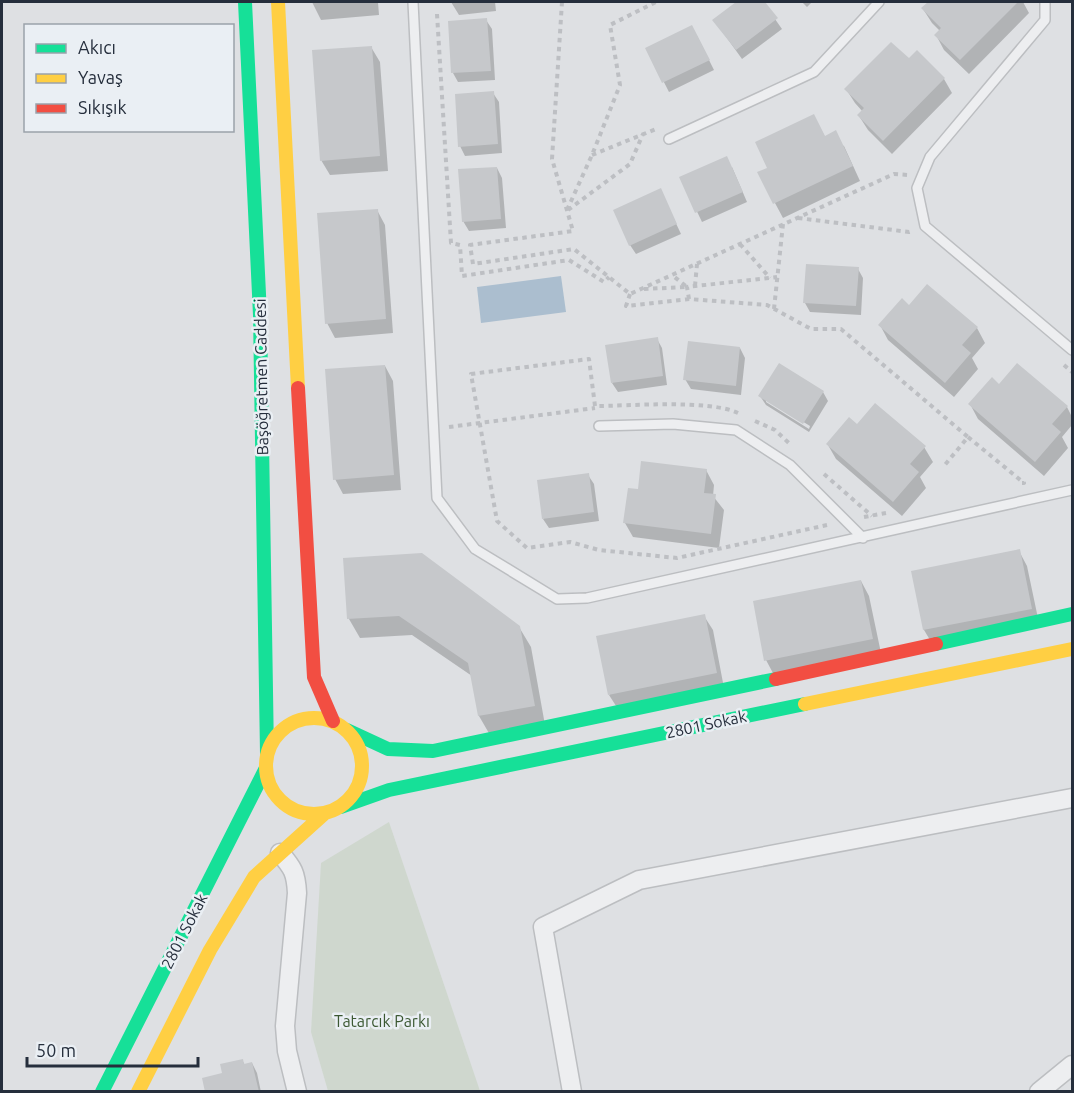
<svg xmlns="http://www.w3.org/2000/svg" width="1074" height="1093" font-family="Ubuntu,sans-serif">
<style>
.green{fill:#cfd7ce}
.water{fill:#abbecf}
.shadow{fill:#0003;fill-rule:evenodd}
.building{fill:#c6c8cb}
.lines{fill:none;stroke-linecap:round;stroke-linejoin:round}
.lane-casing{stroke:#bcbec1;stroke-width:12}
.street-casing{stroke:#bcbec1;stroke-width:21}
.path{stroke:#bdbfc3;stroke-width:4;stroke-dasharray:4.5 4.5;stroke-linecap:butt}
.lane{stroke:#edeef0;stroke-width:9}
.street{stroke:#edeef0;stroke-width:18}
.fast{stroke:#16e098;stroke-width:14}
.slow{stroke:#ffcf43;stroke-width:14}
.jam{stroke:#f24e42;stroke-width:14}
.labels{text-anchor:middle;stroke-width:5;stroke-linejoin:round;paint-order:stroke}
.street-label{font-size:16px;fill:#252e3c;stroke:#eaeff4}
.park-label{font-size:16px;fill:#3b5832;stroke:#eaeff4}
</style>
<rect width="100%" height="100%" fill="#dee0e3"/>
<path class="green" d="M 389,822 L 480,1091 L 328,1091 L 311,1032 L 321,863 Z"/>
<path class="water" d="M 561,276 L 566,312 L 481,323 L 477,287 Z"/>
<path class="shadow" d="M 312,2 L 378,2 L 379,15 L 321,20 Z
M 451,2 L 495,2 L 496,11 L 459,15 Z
M 738,2 L 763,2 L 782,29 L 742,59 L 714,20 Z
M 802,2 L 812,2 L 807,7 Z
M 930,2 L 1023,2 L 1029,13 L 969,74 L 944,50 L 936,35 L 940,31 L 932,23 L 923,9 Z
M 486,20 L 492,29 L 495,80 L 458,82 L 453,73 Z
M 697,36 L 714,70 L 669,92 L 647,49 Z
M 371,47 L 380,62 L 388,171 L 330,175 L 321,160 Z
M 909,61 L 944,79 L 952,93 L 892,154 L 868,130 L 859,116 L 863,112 L 855,103 L 846,89 Z
M 493,93 L 499,102 L 502,153 L 465,156 L 460,146 Z
M 814,116 L 825,137 L 844,146 L 860,181 L 783,218 L 759,173 L 769,168 Z
M 732,167 L 747,202 L 702,222 L 681,178 Z
M 497,168 L 502,178 L 506,228 L 469,231 L 463,221 Z
M 665,200 L 681,234 L 636,254 L 630,245 Z
M 377,210 L 385,225 L 393,333 L 335,338 L 327,323 Z
M 858,269 L 863,278 L 861,315 L 810,312 L 805,303 Z
M 909,307 L 977,328 L 985,343 L 972,358 L 978,369 L 954,397 L 888,340 L 880,325 Z
M 657,339 L 662,348 L 667,385 L 618,392 L 612,383 Z
M 740,348 L 745,358 L 741,395 L 691,389 L 685,379 Z
M 385,366 L 393,381 L 401,490 L 343,494 L 335,479 Z
M 999,386 L 1067,407 L 1072,417 L 1072,425 L 1062,437 L 1068,448 L 1044,476 L 978,419 L 970,404 Z
M 823,392 L 828,401 L 809,432 L 766,405 L 760,396 ZM 766,399 L 810,426 L 809,429 L 766,402 Z
M 857,426 L 924,447 L 933,462 L 920,477 L 926,488 L 902,516 L 836,459 L 828,445 Z
M 706,470 L 714,485 L 713,496 L 724,510 L 719,548 L 633,537 L 625,523 L 639,490 Z
M 588,475 L 594,484 L 599,521 L 549,528 L 543,519 Z
M 1019,551 L 1027,566 L 1039,623 L 933,645 L 924,630 L 912,572 Z
M 345,559 L 519,627 L 531,647 L 545,725 L 490,735 L 479,716 L 472,676 L 412,635 L 360,638 L 349,619 Z
M 861,581 L 869,596 L 881,653 L 774,675 L 766,660 Z
M 704,616 L 713,630 L 724,688 L 618,709 L 609,695 Z
M 242,1060 L 245,1065 L 252,1063 L 257,1073 L 261,1092 L 207,1092 L 224,1074 Z"/>
<path class="building" d="M 736,2 L 765,2 L 778,18 L 736,50 L 712,20 Z
M 928,2 L 1018,2 L 960,60 L 934,35 L 941,28 L 921,8 Z
M 487,18 L 491,71 L 451,73 L 448,21 Z
M 692,25 L 710,60 L 662,83 L 645,48 Z
M 891,42 L 909,58 L 917,50 L 945,78 L 883,141 L 857,115 L 864,108 L 844,89 Z
M 372,46 L 380,156 L 320,161 L 312,50 Z
M 494,91 L 498,144 L 458,147 L 455,94 Z
M 814,114 L 825,136 L 836,130 L 853,166 L 773,204 L 757,172 L 767,168 L 755,142 Z
M 727,156 L 743,192 L 695,213 L 679,177 Z
M 497,167 L 501,219 L 462,222 L 458,169 Z
M 661,188 L 677,224 L 629,246 L 613,210 Z
M 378,209 L 386,319 L 325,324 L 317,213 Z
M 806,264 L 859,267 L 856,306 L 803,303 Z
M 927,284 L 978,327 L 962,345 L 971,353 L 945,383 L 878,325 L 902,298 L 909,305 Z
M 658,337 L 663,376 L 611,383 L 605,345 Z
M 688,341 L 740,347 L 736,386 L 683,380 Z
M 779,363 L 824,391 L 803,424 L 758,396 Z
M 1017,363 L 1068,406 L 1052,424 L 1061,432 L 1035,462 L 968,404 L 992,377 L 999,384 Z
M 385,365 L 394,475 L 333,480 L 325,369 Z
M 875,403 L 926,446 L 910,464 L 919,472 L 893,502 L 826,444 L 849,417 L 857,424 Z
M 641,461 L 707,469 L 704,493 L 716,494 L 711,534 L 623,523 L 628,488 L 638,489 Z
M 589,473 L 594,512 L 542,519 L 537,480 Z
M 1020,549 L 1032,609 L 923,630 L 911,571 Z
M 422,553 L 520,626 L 535,706 L 478,716 L 468,663 L 399,616 L 347,619 L 343,558 Z
M 861,580 L 873,639 L 764,661 L 753,601 Z
M 705,614 L 717,673 L 608,695 L 596,636 Z
M 243,1059 L 244,1064 L 252,1062 L 259,1092 L 205,1092 L 202,1078 L 222,1073 L 220,1064 Z"/>
<g class="lines">
<g class="lane-casing">
<path id="lane" d="M 413,2 L 437,498 L 475,549 L 557,599 L 587,598 L 1072,490
M 1045,2 L 1045,20 L 930,157 L 917,188 L 925,226 L 1072,350
M 669,139 L 814,72 L 879,2
M 599,426 L 673,424 L 736,430 L 790,465 L 863,538"/>
</g>
<g class="street-casing">
<path id="street" d="M 280,853 C 293,868 296,873 297,893 L 285,1026 L 287,1051 L 297,1092
M 572,1092 L 543,927 L 639,880 L 1072,798
M 1039,1092 L 1072,1065"/>
</g>
<path class="path" d="M 562,2 L 552,159 L 573,231 L 470,245 L 473,264 L 574,249 L 630,294 L 894,174 L 908,175
M 437,14 L 451,243 L 460,245 L 462,276 L 569,260 L 604,282 L 609,277
M 592,155 L 656,129
M 567,210 L 592,155 L 620,85 L 610,25 L 656,2
M 568,210 L 630,164 L 643,134
M 798,218 L 909,232 L 912,231
M 740,244 L 770,278
M 695,286 L 697,264
M 644,289 L 687,287 L 672,275
M 630,294 L 626,306 L 689,299 L 767,305 L 811,329 L 841,329 L 968,437 L 944,466
M 689,299 L 687,287 L 777,277
M 774,309 L 783,224
M 1064,365 L 1072,372
M 738,413 C 708,399 630,406 595,406 L 589,359 L 471,374 L 497,521 L 527,548 L 570,542 L 599,550 L 677,558 L 827,525
M 755,421 L 775,430 L 791,445
M 449,427 L 595,408
M 968,437 L 1024,483 L 1022,483
M 824,474 L 872,516
M 864,517 L 886,513"/>
<use href="#lane" class="lane"/>
<use href="#street" class="street"/>
<path class="fast" d="M 245,2 L 260,315 L 267,753
M 936,644 L 1072,614
M 347,730 L 388,749 L 433,751 L 776,679
M 341,807 L 389,790 L 805,704
M 102,1092 L 265,770"/>
<path class="slow" d="M 278,2 L 298,388
M 805,704 L 1072,649
M266 766a48 48 0 1 1 96 0a48 48 0 1 1-96 0Z
M 138,1092 L 210,950 L 254,877 L 324,814"/>
<path class="jam" d="M 298,388 L 314,677 L 333,721
M 776,679 L 936,644"/>
</g>
<g class="labels">
<g class="street-label">
<text transform="translate(261 377) rotate(-91)" y="6">Başöğretmen Caddesi</text>
<text transform="translate(706 724) rotate(-12)" y="6">2801 Sokak</text>
<text transform="translate(184 931) rotate(-63)" y="6">2801 Sokak</text>
</g>
<g class="park-label">
<text x="382" y="1027">Tatarcık Parkı</text>
</g>
</g>
<rect width="1074" height="1093" fill="none" stroke="#252e3c" stroke-width="6"/>
<rect x="24" y="24" width="210" height="108" fill="#eaeff4" stroke="#9ba2aa" stroke-width="1.5"/>
<rect x="36" y="44" width="30" height="9" fill="#16e098" stroke="#9ba2aa" stroke-width="1.5"/>
<text x="78" y="54" font-size="18" fill="#252e3c">Akıcı</text>
<rect x="36" y="74" width="30" height="9" fill="#ffcf43" stroke="#9ba2aa" stroke-width="1.5"/>
<text x="78" y="84" font-size="18" fill="#252e3c">Yavaş</text>
<rect x="36" y="104" width="30" height="9" fill="#f24e42" stroke="#9ba2aa" stroke-width="1.5"/>
<text x="78" y="114" font-size="18" fill="#252e3c">Sıkışık</text>
<path d="M27 1057v9h171v-9" fill="none" stroke="#252e3c" stroke-width="3"/>
<text x="36" y="1057" font-size="18" fill="#252e3c" stroke="#eaeff4" stroke-width="4.5" paint-order="stroke">50 m</text>
</svg>
